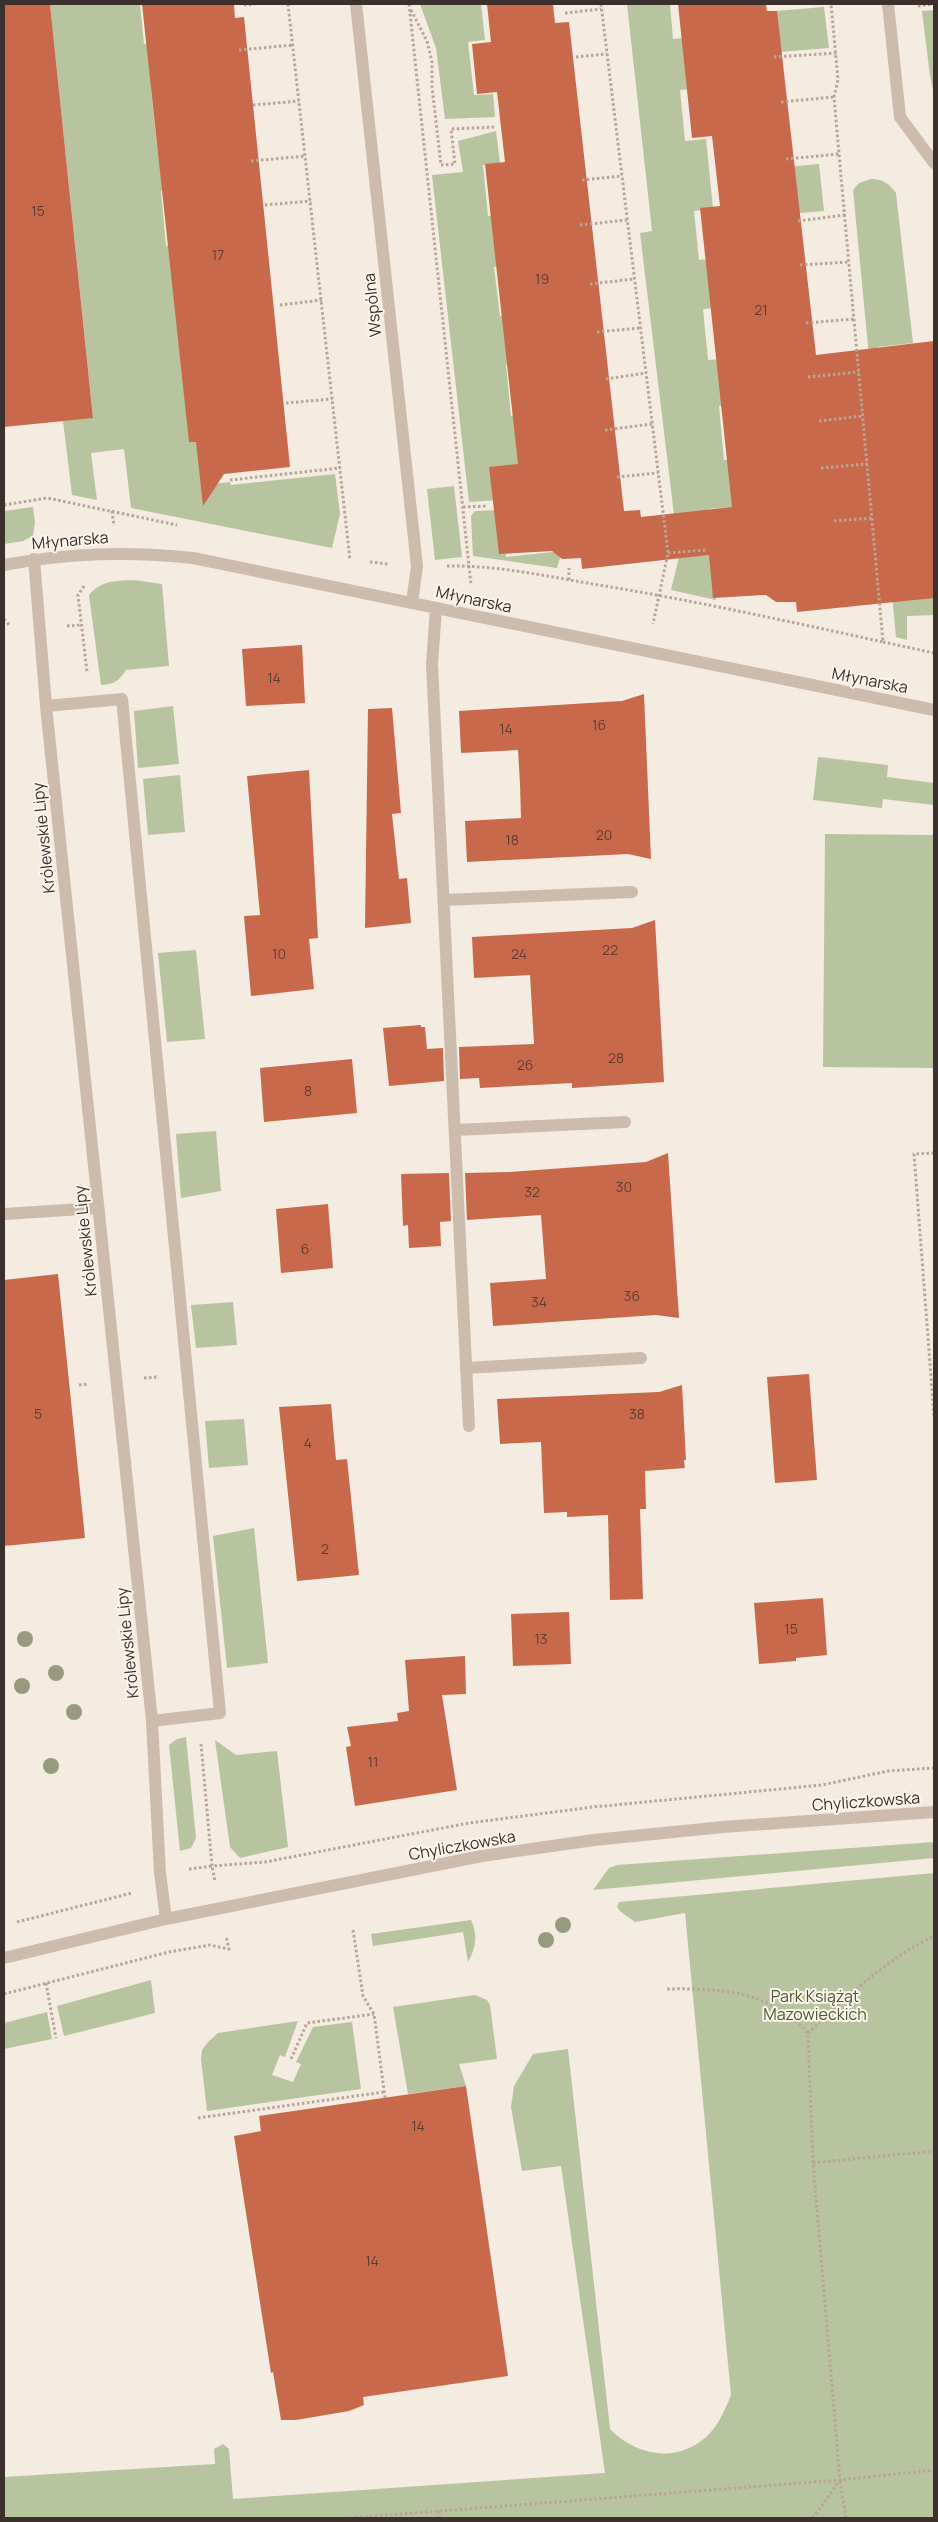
<svg xmlns="http://www.w3.org/2000/svg" width="938" height="2522" font-family="Manrope,sans-serif">
<style>
.green{fill:#b8c4a0}
.building{fill:#c8694b}
.lines{fill:none;stroke-linecap:round;stroke-linejoin:round}
.path{stroke:#b9a596;stroke-width:3;stroke-dasharray:2.5 2.5;stroke-linecap:butt}
.minor{stroke:#cdbbac;stroke-width:12}
.tree{fill:#969b7f}
.labels{text-anchor:middle;stroke-width:4;stroke-linejoin:round;paint-order:stroke}
.number-label{font-size:14px;fill:#5e3e33}
.street-label{font-size:16px;fill:#3b302b;stroke:#fbf5ee}
.park-label{font-size:16px;fill:#4a5a2e;stroke:#fbf5ee}
</style>
<rect width="100%" height="100%" fill="#f4ebe1"/>
<path class="green" d="M 50,4 L 140,4 L 144,44 L 152,43 L 151,90 L 157,145 L 165,144 L 169,190 L 161,191 L 166,246 L 175,245 L 203,485 L 230,482 L 231,485 L 335,474 L 340,514 L 332,548 L 131,508 L 124,449 L 91,453 L 97,500 L 72,495 L 63,421 L 93,417 Z
M 420,4 L 481,4 L 485,40 L 468,42 L 474,95 L 493,94 L 495,117 L 445,119 L 436,48 Z
M 627,4 L 670,4 L 673,39 L 694,37 L 699,88 L 680,90 L 685,141 L 706,139 L 713,208 L 694,211 L 699,260 L 719,258 L 724,307 L 703,309 L 708,360 L 732,358 L 736,404 L 719,406 L 724,460 L 741,459 L 745,506 L 708,509 L 711,545 L 678,548 L 640,233 L 652,231 Z
M 824,7 L 829,48 L 767,53 L 776,11 Z
M 934,10 L 934,94 L 930,76 L 922,11 Z
M 496,131 L 500,163 L 483,165 L 488,216 L 504,214 L 510,265 L 494,267 L 500,316 L 516,315 L 521,363 L 506,365 L 511,416 L 527,415 L 532,463 L 500,500 L 469,502 L 432,175 L 463,172 L 458,141 Z
M 819,164 L 824,211 L 799,213 L 777,168 Z
M 871,179 C 884,179 889,184 896,193 L 913,343 L 877,347 L 903,575 L 934,572 L 934,615 L 907,616 L 907,640 L 896,637 L 853,190 L 859,183 Z
M 454,486 L 462,557 L 435,560 L 427,489 Z
M 33,507 L 35,523 L 33,536 L 23,541 L 4,544 L 4,511 Z
M 501,510 L 506,557 L 562,551 L 557,568 L 473,556 L 471,516 L 475,511 Z
M 712,555 L 716,600 L 671,590 L 679,557 Z
M 134,580 L 162,584 L 169,666 L 126,670 C 120,680 113,685 101,685 L 89,595 C 102,580 115,581 134,580 Z
M 173,706 L 179,764 L 138,768 L 134,711 Z
M 818,757 L 888,765 L 887,777 L 934,783 L 934,805 L 883,799 L 882,808 L 813,800 Z
M 180,775 L 185,832 L 148,835 L 143,779 Z
M 825,834 L 934,835 L 934,1068 L 823,1067 Z
M 196,950 L 205,1039 L 167,1042 L 158,953 Z
M 216,1131 L 221,1191 L 181,1198 L 176,1134 Z
M 233,1302 L 237,1345 L 196,1348 L 191,1305 Z
M 244,1419 L 248,1465 L 209,1468 L 205,1421 Z
M 254,1528 L 268,1663 L 227,1668 L 213,1536 Z
M 186,1737 L 196,1838 L 191,1848 L 180,1851 L 169,1745 L 177,1739 Z
M 215,1740 L 236,1755 L 277,1751 L 288,1847 L 240,1858 L 230,1847 Z
M 934,1842 L 934,1858 L 593,1890 L 609,1868 L 617,1865 Z
M 934,1873 L 934,2518 L 4,2518 L 4,2477 L 215,2464 L 214,2449 L 223,2444 L 229,2449 L 233,2499 L 605,2473 L 561,2166 L 522,2171 L 511,2107 L 514,2086 L 533,2054 L 568,2049 L 610,2429 C 638,2458 682,2464 711,2432 C 720,2422 726,2407 731,2395 L 685,1913 L 635,1922 L 621,1912 L 617,1907 L 619,1902 Z
M 471,1920 C 478,1935 476,1948 468,1962 L 463,1932 L 373,1946 L 371,1934 Z
M 151,1980 L 155,2013 L 64,2036 L 57,2006 Z
M 475,1995 L 487,2000 L 490,2005 L 497,2059 L 459,2064 L 466,2086 L 408,2094 L 393,2007 Z
M 47,2012 L 52,2039 L 4,2049 L 4,2023 Z
M 298,2021 L 285,2057 L 280,2055 L 272,2075 L 293,2082 L 301,2064 L 296,2062 L 313,2027 L 352,2022 L 361,2089 L 207,2111 L 201,2059 L 202,2050 L 208,2042 L 218,2033 Z"/>
<path class="building" d="M 4,4 L 50,4 L 93,418 L 4,427 Z
M 142,4 L 234,4 L 235,18 L 244,17 L 290,467 L 224,474 L 203,506 L 196,442 L 189,442 Z
M 487,4 L 553,4 L 555,23 L 569,22 L 624,511 L 640,510 L 641,517 L 732,507 L 700,208 L 720,206 L 712,136 L 692,138 L 678,4 L 766,4 L 767,11 L 777,11 L 816,355 L 934,341 L 934,598 L 797,612 L 796,602 L 776,602 L 766,595 L 713,598 L 709,555 L 582,569 L 581,558 L 562,559 L 552,551 L 499,554 L 489,467 L 518,464 L 485,164 L 505,162 L 497,92 L 477,94 L 472,44 L 491,42 Z
M 302,645 L 305,703 L 246,706 L 242,649 Z
M 644,694 L 651,859 L 628,854 L 467,862 L 465,821 L 521,818 L 520,784 L 518,750 L 461,753 L 459,711 L 622,701 Z
M 392,708 L 401,813 L 392,814 L 399,879 L 407,878 L 411,923 L 365,928 L 368,709 Z
M 309,770 L 318,938 L 309,939 L 314,989 L 251,996 L 244,916 L 260,915 L 247,776 Z
M 655,920 L 664,1082 L 572,1088 L 572,1083 L 480,1088 L 479,1078 L 460,1079 L 459,1047 L 534,1044 L 530,975 L 474,978 L 472,937 L 632,928 Z
M 421,1025 L 421,1027 L 425,1027 L 427,1049 L 443,1048 L 444,1081 L 389,1086 L 383,1028 Z
M 352,1059 L 357,1113 L 264,1122 L 260,1068 Z
M 668,1153 L 679,1318 L 656,1315 L 493,1326 L 490,1283 L 546,1279 L 541,1215 L 467,1220 L 465,1173 L 510,1172 L 646,1162 Z
M 449,1173 L 451,1221 L 440,1222 L 441,1246 L 409,1248 L 408,1225 L 403,1226 L 401,1174 Z
M 328,1204 L 333,1268 L 281,1273 L 276,1209 Z
M 58,1274 L 85,1538 L 4,1546 L 4,1280 Z
M 809,1374 L 817,1480 L 775,1483 L 767,1377 Z
M 682,1385 L 686,1460 L 684,1460 L 685,1468 L 645,1471 L 646,1509 L 640,1509 L 643,1599 L 610,1600 L 608,1515 L 567,1517 L 567,1512 L 544,1513 L 541,1442 L 500,1444 L 497,1399 L 659,1392 Z
M 331,1404 L 336,1460 L 347,1459 L 359,1575 L 297,1581 L 279,1407 Z
M 823,1598 L 827,1655 L 796,1658 L 796,1661 L 759,1664 L 754,1603 Z
M 569,1612 L 571,1664 L 513,1666 L 511,1614 Z
M 465,1656 L 466,1694 L 442,1695 L 457,1790 L 355,1806 L 346,1747 L 351,1746 L 347,1727 L 398,1721 L 397,1713 L 409,1711 L 405,1660 Z
M 466,2086 L 508,2376 L 363,2397 L 364,2405 L 349,2411 L 296,2420 L 281,2420 L 273,2372 L 271,2373 L 234,2136 L 261,2131 L 259,2116 Z"/>
<g class="lines">
<path class="path" d="M 288,4 L 350,560
M 409,4 L 471,585
M 601,4 L 668,553 L 653,624
M 244,5 L 255,4
M 918,6 L 934,4
M 411,10 L 427,41 L 432,62 L 432,87 L 441,165 L 455,164 L 451,129 L 496,127
M 565,13 L 601,9
M 239,50 L 293,45
M 576,57 L 607,54
M 774,57 L 837,53
M 781,102 L 834,97
M 253,105 L 299,101
M 786,159 L 839,154
M 251,161 L 306,156
M 582,180 L 622,176
M 265,205 L 311,201
M 798,221 L 845,215
M 580,225 L 627,220
M 800,265 L 849,262
M 590,284 L 634,279
M 280,305 L 322,300
M 806,323 L 854,319
M 597,332 L 640,328
M 808,377 L 859,372
M 606,379 L 646,373
M 286,403 L 332,399
M 819,421 L 863,416
M 605,430 L 652,424
M 821,468 L 867,464
M 617,477 L 658,473
M 230,480 L 340,468
M 4,505 L 47,498 L 177,525
M 463,507 L 488,506
M 112,511 L 114,526
M 834,521 L 872,518
M 668,553 L 706,550
M 370,562 L 388,564
M 447,566 C 496,565 545,576 593,584 C 691,600 787,621 883,642 L 839,154 L 834,97 L 838,80 L 831,4
M 569,580 L 569,568
M 84,586 L 78,595 L 87,672
M 4,619 L 10,626
M 67,626 L 82,625
M 883,642 L 934,653
M 934,1153 L 914,1154 L 934,1416
M 144,1378 L 158,1377
M 79,1385 L 88,1384
M 201,1744 L 212,1866 L 265,1862 L 469,1823 L 593,1807 L 822,1785 L 888,1771 L 934,1768
M 189,1869 L 212,1866 L 215,1881
M 17,1922 L 132,1893
M 353,1930 L 363,1996 L 374,2014 L 385,2098
M 46,1983 L 56,2038
M 4,1994 L 169,1952 L 210,1945 L 229,1949 L 226,1936
M 808,2033 C 847,1997 886,1959 934,1936
M 291,2059 L 307,2023 L 374,2014
M 198,2118 L 384,2092
M 813,2163 L 934,2151
M 840,2481 L 846,2518
M 439,2511 L 439,2518
M 350,2518 L 840,2480 L 813,2163 L 808,2033 C 771,1991 719,1988 667,1989
M 813,2518 L 840,2480 L 934,2470"/>
<path class="minor" d="M 356,4 L 417,566 L 412,603
M 888,4 L 900,117 L 934,163
M 34,559 L 46,706 L 152,1721 L 160,1873 L 166,1919
M 4,565 C 69,553 127,551 193,558 L 934,710
M 436,608 L 432,664 L 469,1426
M 46,706 L 122,699 L 220,1713 L 152,1721
M 444,900 L 632,892
M 455,1130 L 625,1122
M 4,1214 L 98,1208
M 466,1368 L 641,1358
M 4,1958 L 166,1919 L 482,1856 L 594,1840 L 723,1827 L 934,1812"/>
</g>
<g class="tree">
<circle cx="25" cy="1639" r="8"/>
<circle cx="56" cy="1673" r="8"/>
<circle cx="22" cy="1686" r="8"/>
<circle cx="74" cy="1712" r="8"/>
<circle cx="51" cy="1766" r="8"/>
<circle cx="563" cy="1925" r="8"/>
<circle cx="546" cy="1940" r="8"/>
</g>
<g class="labels">
<g class="number-label">
<text x="38" y="216">15</text>
<text x="218" y="260">17</text>
<text x="542" y="284">19</text>
<text x="761" y="315">21</text>
<text x="274" y="683">14</text>
<text x="599" y="730">16</text>
<text x="506" y="734">14</text>
<text x="604" y="840">20</text>
<text x="512" y="845">18</text>
<text x="610" y="955">22</text>
<text x="279" y="959">10</text>
<text x="519" y="959">24</text>
<text x="616" y="1063">28</text>
<text x="525" y="1070">26</text>
<text x="308" y="1096">8</text>
<text x="624" y="1192">30</text>
<text x="532" y="1197">32</text>
<text x="305" y="1254">6</text>
<text x="632" y="1301">36</text>
<text x="539" y="1307">34</text>
<text x="38" y="1419">5</text>
<text x="637" y="1419">38</text>
<text x="308" y="1448">4</text>
<text x="325" y="1554">2</text>
<text x="791" y="1634">15</text>
<text x="541" y="1644">13</text>
<text x="373" y="1767">11</text>
<text x="418" y="2131">14</text>
<text x="372" y="2266">14</text>
</g>
<g class="street-label">
<text transform="translate(372 305) rotate(-96)" y="6">Wspólna</text>
<text transform="translate(70 540) rotate(-5)" y="6">Młynarska</text>
<text transform="translate(474 599) rotate(12)" y="6">Młynarska</text>
<text transform="translate(870 680) rotate(11)" y="6">Młynarska</text>
<text transform="translate(43 838) rotate(-96)" y="6">Królewskie Lipy</text>
<text transform="translate(85 1241) rotate(-96)" y="6">Królewskie Lipy</text>
<text transform="translate(127 1643) rotate(-96)" y="6">Królewskie Lipy</text>
<text transform="translate(866 1801) rotate(-4)" y="6">Chyliczkowska</text>
<text transform="translate(462 1845) rotate(-10)" y="6">Chyliczkowska</text>
</g>
<g class="park-label">
<text x="815" y="2002">Park Książąt<tspan x="815" dy="18">Mazowieckich</tspan></text>
</g>
</g>
<rect width="938" height="2522" fill="none" stroke="#3b302b" stroke-width="10"/>
</svg>
